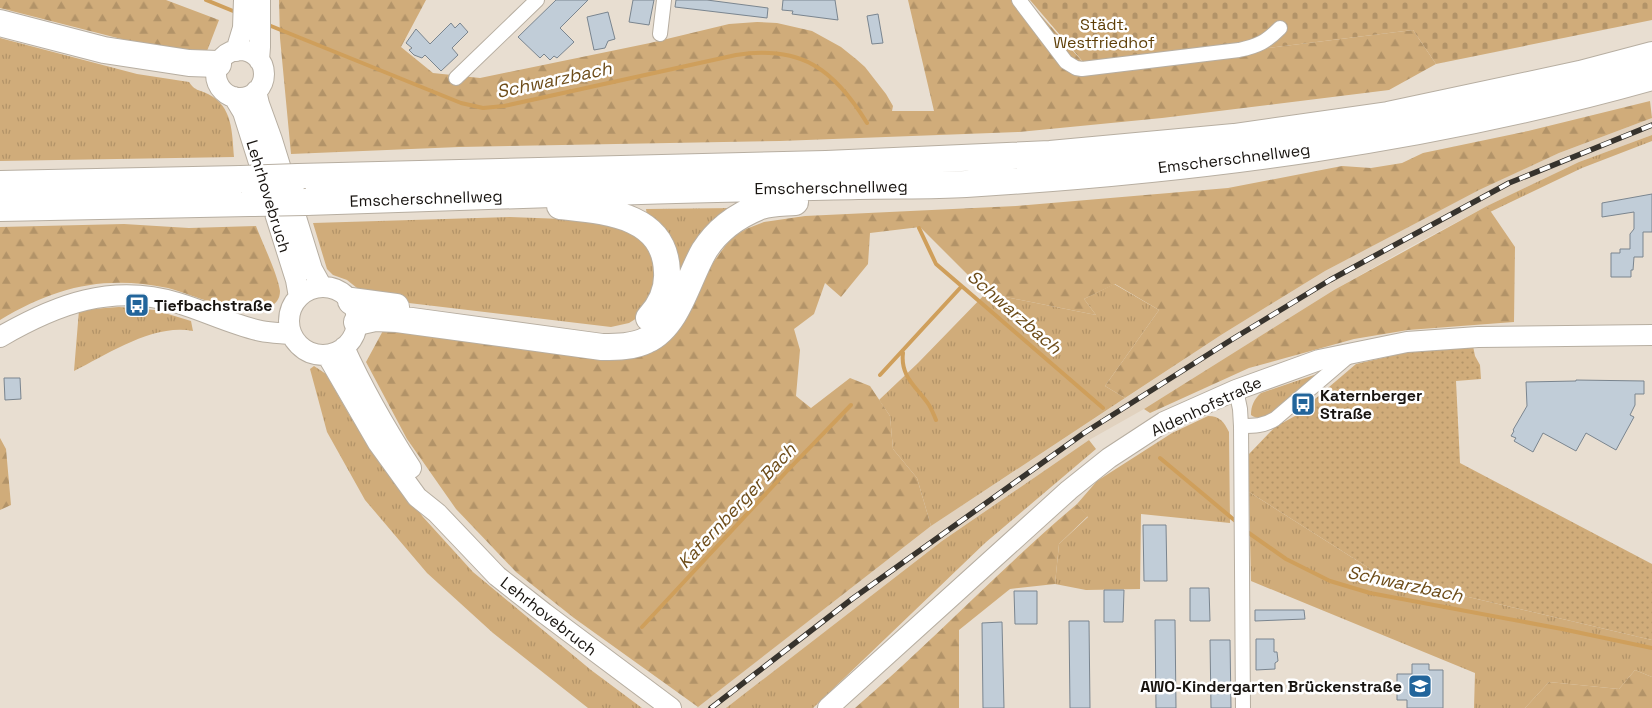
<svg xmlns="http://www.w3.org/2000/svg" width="1652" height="708" font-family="'Space Grotesk',sans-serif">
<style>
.built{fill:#e1d2bf}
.grass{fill:url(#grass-tufts)}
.forest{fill:url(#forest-firs)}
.cemetery{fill:url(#cemetery-stones)}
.park{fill:url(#park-dots)}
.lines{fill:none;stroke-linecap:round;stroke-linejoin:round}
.stream{stroke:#cf9f5b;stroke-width:4}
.building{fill:#c1cdd8;stroke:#7a858f}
.street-casing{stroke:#b7aea1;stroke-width:16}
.secondary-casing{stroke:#b7aea1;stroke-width:22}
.highway-casing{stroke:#b7aea1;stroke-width:28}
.street{stroke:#fff;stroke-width:14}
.secondary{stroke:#fff;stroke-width:20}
.highway{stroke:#fff;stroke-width:26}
.rail-casing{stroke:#37332d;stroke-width:5.5}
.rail{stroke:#fff;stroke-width:4;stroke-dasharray:11;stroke-linecap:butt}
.highway-bridge-casing{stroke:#b7aea1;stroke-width:28;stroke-linecap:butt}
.highway-bridge{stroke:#fff;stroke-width:26}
.labels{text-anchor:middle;stroke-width:5;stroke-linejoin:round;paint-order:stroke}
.park-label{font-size:16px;fill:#5f3f07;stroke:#fff}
.street-label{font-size:16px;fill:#181410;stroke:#fff}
.poi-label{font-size:16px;font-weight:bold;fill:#181410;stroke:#fff;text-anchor:start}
.water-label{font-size:18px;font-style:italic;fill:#6d4c19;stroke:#fff}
</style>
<defs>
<pattern id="grass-tufts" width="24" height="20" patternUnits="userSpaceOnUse" patternTransform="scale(1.25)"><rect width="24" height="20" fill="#d0ac7a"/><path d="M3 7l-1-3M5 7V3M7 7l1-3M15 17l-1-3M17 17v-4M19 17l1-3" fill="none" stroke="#b29368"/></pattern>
<pattern id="forest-firs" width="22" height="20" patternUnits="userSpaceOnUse" patternTransform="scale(1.25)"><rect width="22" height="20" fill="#d0ac7a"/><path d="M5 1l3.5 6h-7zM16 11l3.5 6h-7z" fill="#b29368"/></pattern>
<pattern id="cemetery-stones" width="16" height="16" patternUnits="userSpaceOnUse" patternTransform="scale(1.25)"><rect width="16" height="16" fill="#d0ac7a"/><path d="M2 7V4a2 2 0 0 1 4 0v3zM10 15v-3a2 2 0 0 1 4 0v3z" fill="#b29368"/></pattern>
<pattern id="park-dots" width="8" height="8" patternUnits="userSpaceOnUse" patternTransform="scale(1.25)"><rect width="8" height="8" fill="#d0ac7a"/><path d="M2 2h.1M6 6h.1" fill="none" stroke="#b29368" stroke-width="1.8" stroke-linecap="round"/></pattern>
</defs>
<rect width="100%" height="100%" fill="#e8ded1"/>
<path class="built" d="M 1652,118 L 1652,135 L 1579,162 L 1487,206 L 1408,248 L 1334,290 L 1144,409 L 1089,440 L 942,541 L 726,708 L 696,708 L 931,526 L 1221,335 L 1325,271 L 1478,190 L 1559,153 Z"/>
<path class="grass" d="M 0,38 L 137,74 L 189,82 C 196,92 199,89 208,94 C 233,106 232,133 234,157 L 0,161 Z
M 1652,135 L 1652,141 L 1582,168 L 1490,212 L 1487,206 L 1579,162 Z
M 737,208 L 677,292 L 647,216 L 646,209 Z
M 510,217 L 589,220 L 617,224 L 646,241 L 659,268 L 645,313 L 629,323 L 611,327 L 375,299 L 375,291 L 357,288 L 347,280 L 333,275 L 327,269 L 313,223 Z
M 1114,284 L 1159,310 L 1105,386 L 1125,398 L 931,526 L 917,478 L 893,449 L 890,416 L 879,400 L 918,363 L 986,293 L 1096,315 L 1084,299 Z
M 119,307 L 155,310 L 191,321 L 193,331 C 154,323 108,354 74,371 L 79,310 Z
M 314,366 L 326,374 L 350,416 L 381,461 L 423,517 L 473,572 L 591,670 L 642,708 L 588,708 L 493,633 L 427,573 L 365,500 L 327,432 L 310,369 Z
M 1320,373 L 1269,415 C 1263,417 1257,420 1251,415 C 1251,406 1254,399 1261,393 Z
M 1208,416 C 1220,416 1224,422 1229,432 L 1230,523 L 1141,514 L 1140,589 L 1086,590 L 1055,584 L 1059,544 L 1088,517 L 1077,504 L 1097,481 L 1172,433 Z
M 1089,440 L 1096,449 L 985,543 L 813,708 L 726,708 L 942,541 Z
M 1249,492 L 1383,577 L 1652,640 L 1652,677 L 1635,670 L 1619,689 L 1549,682 L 1525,708 L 1474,708 L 1475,673 L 1251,581 Z"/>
<path class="forest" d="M 0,0 L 166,0 L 219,20 L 207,51 L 184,55 L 0,8 Z
M 279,0 L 426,0 L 401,47 L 433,73 L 480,78 L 650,43 L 729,24 L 757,22 L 777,23 L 812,31 L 841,47 L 856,59 L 865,67 L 886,94 L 893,106 L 892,111 L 934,111 L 908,0 L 1027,0 L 1090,70 L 1413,30 L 1436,64 L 1389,90 L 1162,118 L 1019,132 L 780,141 L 459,147 L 291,154 L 280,38 Z
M 1650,101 L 1652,118 L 1559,153 L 1479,190 L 1325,271 L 1221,335 L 1125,398 L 1105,386 L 1159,310 L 1115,284 L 1084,299 L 1096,315 L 986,293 L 920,227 L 870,233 L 868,264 L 841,297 L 825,283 L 814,314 L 794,329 L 800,350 L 796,396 L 811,408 L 850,378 L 870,386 L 890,416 L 893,449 L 917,478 L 931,526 L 698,707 L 574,618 L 516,572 L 456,509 L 407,439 L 366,362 L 385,327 L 628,357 L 674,334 L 684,322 L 712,264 L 731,238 L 746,229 L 764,222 L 805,216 L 1016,206 L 1228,188 L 1342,166 L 1371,168 L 1402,163 L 1423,153 L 1528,131 Z
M 1487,206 L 1515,247 L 1514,322 L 1408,330 L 1354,339 L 1249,368 L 1150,413 L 1144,409 L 1334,290 Z
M 124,224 L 189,228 L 256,226 C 262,242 278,275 280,291 C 280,295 279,298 277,301 C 258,326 193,294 168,288 C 103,275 56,287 0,320 L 0,227 Z
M 0,438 L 6,449 L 11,505 L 0,510 Z
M 1077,504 L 1088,516 L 1059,544 L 1055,584 L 1010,589 L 959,630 L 959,708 L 855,708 C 931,643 1000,569 1077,504 Z
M 1635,670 L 1652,677 L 1652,708 L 1525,708 L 1549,682 L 1619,689 Z"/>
<path class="cemetery" d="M 1030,0 L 1652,0 L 1652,20 L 1436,64 L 1413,30 L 1090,70 Z"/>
<path class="park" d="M 1473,346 L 1475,356 L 1480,365 L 1481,379 L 1456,381 L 1460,463 L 1652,564 L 1652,640 L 1383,577 L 1249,492 L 1249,454 L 1275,427 L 1295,416 L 1356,364 L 1408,352 Z"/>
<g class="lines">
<path class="stream" d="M 206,0 L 238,13
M 266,24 L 461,103 L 483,108 L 504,106 L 736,55 C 801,45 834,69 867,123
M 919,228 L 936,264 L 1103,408
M 903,353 C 900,377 917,387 929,405 C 932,410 934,415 936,420
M 880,375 L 961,287
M 1160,458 L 1239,524
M 1246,531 L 1286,559 L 1330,581 L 1370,593 L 1562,629 L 1652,648
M 642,627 L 787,471 L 851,405"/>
</g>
<path class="building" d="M 556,0 L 588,0 L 560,28 L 574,42 L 557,58 L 554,56 L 550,60 L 544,54 L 540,58 L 518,37 Z
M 633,0 L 654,0 L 649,25 L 629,22 Z
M 676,0 L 707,0 L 768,8 L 767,18 L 675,7 Z
M 783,0 L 835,0 L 838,20 L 792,14 L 793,11 L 782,10 Z
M 608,12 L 615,39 L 608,41 L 605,48 L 594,50 L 587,17 Z
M 878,14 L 883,43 L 872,44 L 867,16 Z
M 451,23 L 455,28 L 460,23 L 468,32 L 452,48 L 458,55 L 441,71 L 425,55 L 422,58 L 414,55 L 409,50 L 412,48 L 406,43 L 416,29 L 430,44 Z
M 1652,194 L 1652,232 L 1643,232 L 1643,257 L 1634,257 L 1633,270 L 1631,270 L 1631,277 L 1611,277 L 1611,253 L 1620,253 L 1620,249 L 1630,249 L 1630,234 L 1634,229 L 1634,212 L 1602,217 L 1602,203 Z
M 4,378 L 20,378 L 21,399 L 5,400 Z
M 1576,380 L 1644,381 L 1644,394 L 1635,394 L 1635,405 L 1630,415 L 1634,417 L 1616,450 L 1586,433 L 1576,451 L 1543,433 L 1533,452 L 1514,441 L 1516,438 L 1511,436 L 1514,431 L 1513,430 L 1527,406 L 1526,382 L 1576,381 Z
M 1143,525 L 1166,525 L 1167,581 L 1144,581 Z
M 1190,588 L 1209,588 L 1210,621 L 1190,621 Z
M 1104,590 L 1124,590 L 1123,622 L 1104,622 Z
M 1014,591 L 1037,591 L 1037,624 L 1015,624 Z
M 1255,610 L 1304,610 L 1305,619 L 1255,621 Z
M 1155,620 L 1175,620 L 1176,708 L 1156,708 Z
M 1069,621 L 1089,621 L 1090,708 L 1070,708 Z
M 1002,622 L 1004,708 L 983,708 L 982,623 Z
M 1256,639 L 1274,639 L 1274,652 L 1277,652 L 1278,661 L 1275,663 L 1275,669 L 1256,670 Z
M 1210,640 L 1230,640 L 1231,708 L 1211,708 Z
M 1412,664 L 1429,664 L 1429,670 L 1443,670 L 1443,708 L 1407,708 L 1407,700 L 1397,700 L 1397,674 L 1412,674 Z"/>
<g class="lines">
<g class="street-casing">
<path id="street" d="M 1019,0 L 1066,62 L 1076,68 L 1082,69 L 1239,50 C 1258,46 1266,42 1280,28
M 660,34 L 664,0
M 456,78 L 537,0
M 1236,390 L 1240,409 L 1241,426 L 1243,708
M 1241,426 C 1254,426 1264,426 1275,419 L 1350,355"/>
</g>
<g class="secondary-casing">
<path id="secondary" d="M216 74a24 24 0 1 1 48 0a24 24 0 1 1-48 0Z
M 236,51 L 243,28 L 244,0
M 259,60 L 260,47 L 260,0
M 256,91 L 259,104 L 272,140 L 312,269 L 322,287
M 234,97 L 243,112 L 296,280 L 299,297
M289 321a34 34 0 1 1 68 0a34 34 0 1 1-68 0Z
M 0,337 C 57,304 112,283 178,303 C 205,311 233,325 261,331 C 270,333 281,333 291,334
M 344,347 C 363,389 386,429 411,468
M 327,355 L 378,443 L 417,497 L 437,513 L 497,576 L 544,613 L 671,708
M 828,708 L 1069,490 L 1109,458 L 1164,422 L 1236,390 L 1319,360 L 1407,342 L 1478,337 L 1652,335"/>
</g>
<g class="highway-casing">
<path id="highway" d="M 0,23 L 104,50 L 189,63 L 218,64
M 298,177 L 826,164 L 1050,154 L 1234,137 L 1388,115 L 1580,74 L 1652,55
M 0,184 L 241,179
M 306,202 C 408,199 510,195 612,192 C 694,189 776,188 858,186 C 894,185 930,186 966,184 C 1197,170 1429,140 1652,77
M 560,206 C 605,211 665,214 667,272 C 668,289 661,305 649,318
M 0,208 L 249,203
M 351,301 L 396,307
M 357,322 L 375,318 L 397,319 L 602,347 C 617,347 633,347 647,340 C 678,326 688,278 704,251 C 717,230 738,215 761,206 C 771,203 784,203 795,202"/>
</g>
<use href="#street" class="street"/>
<use href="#secondary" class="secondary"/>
<use href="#highway" class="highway"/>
<g class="rail-casing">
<path id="rail" d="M 711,708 L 852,599 L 1084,433 L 1231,340 L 1330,280 L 1509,183 L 1652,125"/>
</g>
<use href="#rail" class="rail"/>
<g class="highway-bridge-casing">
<path id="highway-bridge" d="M 241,179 L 298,177
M 249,203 L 306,202"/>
</g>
<use href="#highway-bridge" class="highway-bridge"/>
</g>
<defs>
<g id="bus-square" transform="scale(1.25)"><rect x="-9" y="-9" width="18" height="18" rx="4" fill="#22659b" stroke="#fff"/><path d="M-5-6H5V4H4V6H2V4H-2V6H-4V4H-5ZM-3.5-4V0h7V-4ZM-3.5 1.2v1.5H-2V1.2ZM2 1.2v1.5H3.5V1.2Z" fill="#fff"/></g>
<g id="school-square" transform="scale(1.25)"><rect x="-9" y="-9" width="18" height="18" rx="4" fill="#22659b" stroke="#fff"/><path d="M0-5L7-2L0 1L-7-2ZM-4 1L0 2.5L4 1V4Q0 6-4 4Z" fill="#fff"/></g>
</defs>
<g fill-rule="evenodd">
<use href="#bus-square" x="137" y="305"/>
<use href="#bus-square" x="1303" y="404"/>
<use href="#school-square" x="1420" y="686"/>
</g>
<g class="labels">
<g class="park-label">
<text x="1104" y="30">Städt.<tspan x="1104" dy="18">Westfriedhof</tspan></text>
</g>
<g class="street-label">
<text transform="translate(1234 158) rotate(-7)" y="6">Emscherschnellweg</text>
<text transform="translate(831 187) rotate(-1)" y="6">Emscherschnellweg</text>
<text transform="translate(269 196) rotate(73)" y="6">Lehrhovebruch</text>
<text transform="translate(426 198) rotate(-2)" y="6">Emscherschnellweg</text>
<text transform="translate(1206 406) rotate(-25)" y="6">Aldenhofstraße</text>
<text transform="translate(549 616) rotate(38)" y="6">Lehrhovebruch</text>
</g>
<g class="poi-label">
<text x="154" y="311">Tiefbachstraße</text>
<text x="1320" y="401">Katernberger<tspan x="1320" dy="18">Straße</tspan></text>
<text x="1402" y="692" text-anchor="end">AWO-Kindergarten Brückenstraße</text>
</g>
<g class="water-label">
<text transform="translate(554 80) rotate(-12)" y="6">Schwarzbach</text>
<text transform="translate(1014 312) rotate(41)" y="6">Schwarzbach</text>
<text transform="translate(737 506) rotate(-47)" y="6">Katernberger Bach</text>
<text transform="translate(1405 584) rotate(12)" y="6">Schwarzbach</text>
</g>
</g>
</svg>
